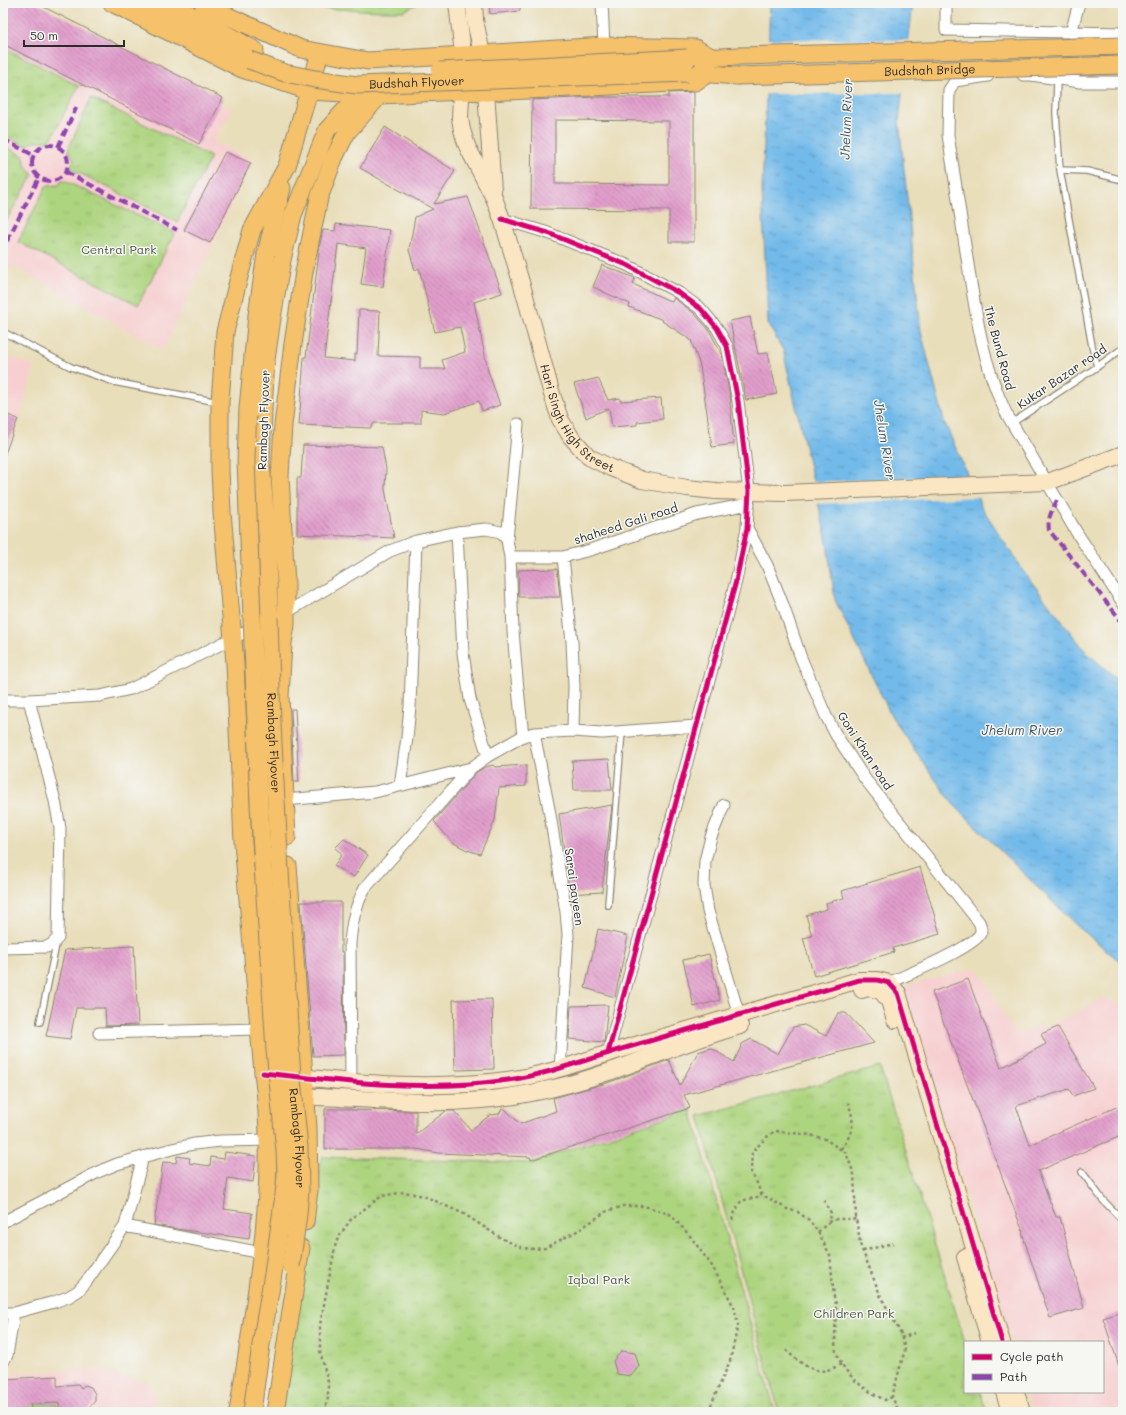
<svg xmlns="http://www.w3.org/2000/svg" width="1126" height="1415" font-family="Mali,sans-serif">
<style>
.built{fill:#f7cfd0}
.grass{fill:#add47f;stroke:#6c8055}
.park{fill:url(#park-tufts);stroke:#6c8055}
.water{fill:url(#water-ripples);stroke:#4e728a}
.pier{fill:#e9deba}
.building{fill:url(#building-back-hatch);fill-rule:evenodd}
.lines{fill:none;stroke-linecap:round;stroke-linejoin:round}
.lane-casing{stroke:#8a8472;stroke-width:8}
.street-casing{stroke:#8a8472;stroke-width:13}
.secondary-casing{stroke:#8a8472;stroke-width:18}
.primary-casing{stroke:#8a8472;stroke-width:19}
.path{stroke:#8a8472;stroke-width:2.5;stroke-dasharray:3 3;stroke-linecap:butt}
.lane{stroke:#fff;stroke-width:5.5}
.street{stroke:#fff;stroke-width:11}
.secondary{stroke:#fbe6c4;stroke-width:16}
.primary{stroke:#f5c16b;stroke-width:17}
.primary-bridge-casing{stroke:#8a8472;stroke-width:19;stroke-linecap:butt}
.primary-bridge{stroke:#f5c16b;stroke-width:17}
.quiet{stroke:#8e44ad;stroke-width:4;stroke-dasharray:8 4;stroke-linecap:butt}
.cycleway-casing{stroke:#f6f6f2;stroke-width:8}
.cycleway{stroke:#d6006c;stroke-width:5}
.labels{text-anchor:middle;stroke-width:3;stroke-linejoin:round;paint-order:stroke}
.street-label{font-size:12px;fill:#2b2b2b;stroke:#f6f6f2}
.park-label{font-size:12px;fill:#4c5540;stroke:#f6f6f2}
.water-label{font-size:13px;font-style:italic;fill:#405664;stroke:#f6f6f2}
</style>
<defs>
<pattern id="park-tufts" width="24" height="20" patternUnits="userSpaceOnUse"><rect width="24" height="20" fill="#add47f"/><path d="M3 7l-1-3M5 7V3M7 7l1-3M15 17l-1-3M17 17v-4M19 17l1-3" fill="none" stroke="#95b66e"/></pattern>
<pattern id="water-ripples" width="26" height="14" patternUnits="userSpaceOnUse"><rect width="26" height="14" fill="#72baea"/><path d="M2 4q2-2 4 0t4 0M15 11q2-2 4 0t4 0" fill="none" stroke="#5e97be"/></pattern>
<pattern id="building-back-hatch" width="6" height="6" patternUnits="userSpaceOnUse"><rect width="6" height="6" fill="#e29ecc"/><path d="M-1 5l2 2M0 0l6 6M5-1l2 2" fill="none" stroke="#b781a6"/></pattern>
</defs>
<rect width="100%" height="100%" fill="#f6f6f2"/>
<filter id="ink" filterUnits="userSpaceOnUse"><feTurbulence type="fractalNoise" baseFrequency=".025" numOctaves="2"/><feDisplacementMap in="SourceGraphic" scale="8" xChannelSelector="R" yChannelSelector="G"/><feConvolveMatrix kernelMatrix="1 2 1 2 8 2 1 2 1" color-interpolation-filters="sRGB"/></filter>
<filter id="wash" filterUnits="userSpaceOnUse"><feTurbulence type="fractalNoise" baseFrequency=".012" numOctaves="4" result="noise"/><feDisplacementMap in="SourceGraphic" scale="16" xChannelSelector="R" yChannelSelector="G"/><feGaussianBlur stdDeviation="0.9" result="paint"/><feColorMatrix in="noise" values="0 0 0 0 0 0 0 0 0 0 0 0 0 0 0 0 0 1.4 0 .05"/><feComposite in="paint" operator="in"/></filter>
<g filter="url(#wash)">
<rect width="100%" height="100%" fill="#e9deba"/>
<path class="built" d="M 3,3 L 33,3 L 232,110 L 213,142 L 252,160 L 163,350 L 12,265 L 3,283 Z
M 3,354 L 34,366 L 21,412 L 3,459 Z
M 977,968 L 1015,1033 L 1056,1023 L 1105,997 L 1123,1008 L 1123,1412 L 1033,1412 L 1027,1392 L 1103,1392 L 1103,1342 L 1012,1342 L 902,987 Z
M 60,1370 L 98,1370 L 149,1383 L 156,1401 L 154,1412 L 3,1412 L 3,1374 Z"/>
<path class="grass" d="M 273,3 L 419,3 L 404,11 L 384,11 L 308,8 Z
M 31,1404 L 57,1404 L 57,1412 L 30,1412 Z"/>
<path class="park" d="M 3,47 L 79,86 L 50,141 L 36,141 L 25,146 L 3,134 Z
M 91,98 L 211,157 L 177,222 L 69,168 L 74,160 L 68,150 Z
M 3,145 L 24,156 L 25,165 L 33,175 L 3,226 Z
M 61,181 L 65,181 L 175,233 L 138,305 L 18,242 L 46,186 L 59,185 Z
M 880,1067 L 965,1342 L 965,1392 L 980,1392 L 987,1412 L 779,1412 L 699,1116 Z
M 691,1109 L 775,1412 L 279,1412 L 322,1157 L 530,1163 Z"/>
<path class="water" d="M 770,3 L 913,3 L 899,121 L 921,332 L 944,421 L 981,506 L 1023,571 L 1086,652 L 1123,684 L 1123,964 L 1076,925 L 954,805 L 932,775 L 892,717 L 835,600 L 826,537 L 783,350 L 768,324 L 762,191 Z"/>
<path class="pier" d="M 766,39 L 910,40 L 904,93 L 764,94 Z
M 970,475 L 980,497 L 816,504 L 811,482 Z"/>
<g id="blocks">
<path class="building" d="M 3,3 L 36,3 L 223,98 L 199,144 L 3,44 Z
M 489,3 L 520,3 L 520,11 L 490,14 Z
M 694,92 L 694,242 L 669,242 L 669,210 L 531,209 L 532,100 L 598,97 L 669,97 L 669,93 ZM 555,120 L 669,121 L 669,185 L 555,184 Z
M 385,127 L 455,171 L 434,204 L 468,197 L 502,293 L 474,302 L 488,371 L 500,405 L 482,411 L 479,401 L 451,411 L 444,413 L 421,410 L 421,423 L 374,423 L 371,428 L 299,425 L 304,357 L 306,357 L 320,244 L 323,230 L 335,231 L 336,224 L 390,230 L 383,287 L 361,284 L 366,248 L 338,244 L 324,358 L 355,361 L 355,354 L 357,354 L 359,310 L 380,311 L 378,356 L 420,357 L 420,369 L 445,369 L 442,360 L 465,352 L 460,327 L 435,332 L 419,268 L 415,270 L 409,250 L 415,217 L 433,209 L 360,168 Z
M 225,152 L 251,163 L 210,243 L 184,230 Z
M 602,265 L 635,278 L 633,284 L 672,302 L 674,298 L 675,299 L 694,313 L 709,330 L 722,355 L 731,402 L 730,402 L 734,444 L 712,447 L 700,366 L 691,340 L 662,321 L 663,320 L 629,307 L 630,304 L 593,287 Z
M 750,317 L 758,354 L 768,353 L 777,394 L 746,400 L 730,321 Z
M 598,378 L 608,400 L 620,398 L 620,401 L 661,398 L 663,419 L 637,422 L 637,425 L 612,427 L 609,408 L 586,418 L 574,384 Z
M 3,413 L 18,419 L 4,456 L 3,456 Z
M 303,445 L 382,447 L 386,469 L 385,489 L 394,538 L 297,534 L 297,478 L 301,478 Z
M 557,569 L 560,597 L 519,597 L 518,570 Z
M 291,709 L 295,709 L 299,782 L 294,782 Z
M 609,759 L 612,790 L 574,790 L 572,761 Z
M 493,765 L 495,767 L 526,765 L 526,786 L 499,788 L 495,820 L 480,854 L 467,850 L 452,842 L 434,821 L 477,772 L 485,767 Z
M 612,805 L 602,892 L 570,894 L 559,814 Z
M 344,839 L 368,855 L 354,877 L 334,866 L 342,854 L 335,848 Z
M 920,867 L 940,934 L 893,948 L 894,952 L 814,976 L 803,938 L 812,936 L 806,915 L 827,909 L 826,903 L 844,898 L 842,891 Z
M 301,902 L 341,902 L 341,952 L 343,952 L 344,1055 L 313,1056 Z
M 598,929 L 628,936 L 615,997 L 585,988 Z
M 134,946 L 138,1025 L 106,1026 L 105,1008 L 76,1008 L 70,1039 L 46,1036 L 65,950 Z
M 709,954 L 720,1000 L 694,1007 L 683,960 Z
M 968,979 L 1001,1068 L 1046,1044 L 1041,1034 L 1058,1027 L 1094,1088 L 1073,1096 L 1069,1089 L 1016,1106 L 1030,1145 L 1123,1104 L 1123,1135 L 1038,1171 L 1056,1217 L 1060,1217 L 1084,1308 L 1050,1318 L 1022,1233 L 1023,1232 L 932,992 Z
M 492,999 L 494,1069 L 455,1070 L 453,1000 Z
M 608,1005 L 604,1042 L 569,1039 L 571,1006 Z
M 838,1013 L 846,1013 L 874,1043 L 684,1095 L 690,1108 L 531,1160 L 530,1157 L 438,1153 L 417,1149 L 325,1149 L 325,1109 L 351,1109 L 351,1110 L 416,1111 L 416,1134 L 446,1111 L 454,1111 L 471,1130 L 490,1115 L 499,1114 L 503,1107 L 520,1124 L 556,1111 L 553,1098 L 607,1083 L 669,1060 L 680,1085 L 698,1052 L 711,1048 L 734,1062 L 742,1044 L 751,1039 L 778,1054 L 793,1027 L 804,1025 L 826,1036 Z
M 225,1152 L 256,1156 L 253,1182 L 228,1178 L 224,1209 L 252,1213 L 249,1239 L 177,1229 L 154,1225 L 163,1162 L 176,1163 L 177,1156 L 190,1158 L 189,1163 L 210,1166 L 211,1157 L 224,1159 Z
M 1123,1312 L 1123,1371 L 1121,1372 L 1103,1318 Z
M 622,1351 L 635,1353 L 639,1366 L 631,1376 L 617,1374 L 613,1361 Z
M 57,1376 L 57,1386 L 78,1384 L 81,1388 L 85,1385 L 91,1387 L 95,1394 L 95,1401 L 85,1412 L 59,1412 L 59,1403 L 31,1404 L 30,1412 L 3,1412 L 4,1379 Z"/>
</g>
</g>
<g filter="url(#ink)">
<use href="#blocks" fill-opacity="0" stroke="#8a8472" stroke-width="1"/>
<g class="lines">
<g class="lane-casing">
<path id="lane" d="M 1057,79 L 1056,113 L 1060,170 L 1092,346 L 1097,367
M 1060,170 L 1087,171 L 1123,180
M 3,332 L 71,367 L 114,382 L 218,402
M 1012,423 L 1097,367 L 1123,348
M 1115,591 L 1123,586
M 608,905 L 622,731
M 40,1022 L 57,940
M 1082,1172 L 1102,1199 L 1123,1221"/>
</g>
<g class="street-casing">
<path id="street" d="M 602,3 L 604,46
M 946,3 L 946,30 L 1123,33
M 1071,33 L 1079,3
M 1023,75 L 1031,75 L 1080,82 L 1123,82
M 988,76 L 955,81 L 949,90 L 948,135 C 954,176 961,217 967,258 C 975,310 983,365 1006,413 L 1077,533 L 1123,603
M 502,219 L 548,233 L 627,265 L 679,293 L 701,309 L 717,328 L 727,346 L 738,401 L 749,491 L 747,528 L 736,581 L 608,1053
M 747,528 L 767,565 L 783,605 L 801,658 L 826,716 L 836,735 L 865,779 L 979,922 C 981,926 982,930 980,934 C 971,949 908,974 889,983
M 457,532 L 463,653 L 470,699 L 488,756
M 507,540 L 518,424
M 510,557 L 563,557 L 590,550 L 697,514 L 749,504
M 563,557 L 572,642 L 574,686 L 573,731
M 282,615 L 390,551 L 416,541 L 457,532 L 486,529 L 501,532 L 507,540 L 510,557 L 513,631 L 517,679 L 523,736
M 3,700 L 29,700 L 100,696 L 131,689 L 233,638 L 257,627
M 534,733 L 549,809 L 566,912 L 568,935 L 560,1070
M 400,785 L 407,738 L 410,706 L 416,541
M 285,800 L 375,792 L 471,768
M 724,805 L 711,837 L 705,861 L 704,885 L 708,911 L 739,1015
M 3,948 L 47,947 L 52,944 L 58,938 L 60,828 L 55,801 L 29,700
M 99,1033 L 259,1029
M 351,1082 L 350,943 C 352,921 355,907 365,888 L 471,768 L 488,756 L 523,736 L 534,733 L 573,731 L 602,733 L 696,726
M 3,1222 L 98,1172 L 117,1164 L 172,1149 L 194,1144 L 221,1141 L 267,1140
M 125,1226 L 143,1157
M 3,1313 L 14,1313 L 54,1302 L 68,1297 L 78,1291 L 86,1282 L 125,1226 L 262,1253
M 3,1362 L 7,1355 L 14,1313"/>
</g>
<g class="secondary-casing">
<g id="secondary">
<path id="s1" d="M 457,3 L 463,54 L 460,118 L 462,130 L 467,146 L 494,198 L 502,219 L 524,292 L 551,391 L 560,419 L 571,437 L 589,457 L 611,468 L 642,480 L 687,488 L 716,491 L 784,493 L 1048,482 L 1123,454"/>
<path d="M 474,3 L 475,20 L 486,74 L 486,92 L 493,191"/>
<path d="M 862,990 L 868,988 L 881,991 L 889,1001 L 895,1020"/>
<path d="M 292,1076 C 363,1084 435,1090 507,1080 C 549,1075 588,1059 629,1047 C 706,1025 782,1002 859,980 L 877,980 L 889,983 L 898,993 L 1002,1342"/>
<path d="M 292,1096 C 336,1097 379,1101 423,1102 C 468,1103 515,1098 558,1087 C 620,1072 678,1043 740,1026"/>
<path d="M 965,1257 L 990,1342"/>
<path d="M 1004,1392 L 1010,1412"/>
<path d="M 1016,1392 L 1022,1412"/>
</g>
</g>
<g class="primary-casing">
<path id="primary" d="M 112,3 L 242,69 L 309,91 L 380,95 L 462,91 L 486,92 L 695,82 L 709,73
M 142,3 L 242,56
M 169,3 L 255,50
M 203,3 L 219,12 L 301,49 L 368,61 L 604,46 L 695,48 L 713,58
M 701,58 L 739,56
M 698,73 L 737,76
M 266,254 L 282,188
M 282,260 L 293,215 L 327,130 L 360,94
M 263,411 L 261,463 L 267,537 L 269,617
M 287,837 L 280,697 L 283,643 L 286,625 L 286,584 L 280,476 L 283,425 L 293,344 L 304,272 L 319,198 L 334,158 L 347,132 L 380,95
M 288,866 L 308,1128 L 309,1190 L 305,1222
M 238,1412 C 255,1300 279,1186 263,1073 L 243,842 L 235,663 L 222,512 L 220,470 L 220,402 L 225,332 L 239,277 L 252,230 L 287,166 L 320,53
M 275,1412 L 301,1248"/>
</g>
<path class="path" d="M 841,1149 C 853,1133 856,1123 848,1103
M 732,1220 L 735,1212 L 741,1201 L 757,1197 L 761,1194
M 829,1222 L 837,1219 L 856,1219
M 818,1232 L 829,1222 L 831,1213 L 823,1199
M 863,1251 L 893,1243
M 901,1338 L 918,1332
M 786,1350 C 796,1360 812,1374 827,1370 C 832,1369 837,1366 842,1364
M 892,1397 L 885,1400 C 864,1390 843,1374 836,1351 C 834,1341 836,1315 836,1304 L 834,1297 L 830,1255 L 818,1232 L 809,1220 L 798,1212 L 787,1209 L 761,1194 L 757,1183 L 751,1173 L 752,1152 L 768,1136 L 775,1131 L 810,1135 L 825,1139 L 846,1153 L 854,1174 L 856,1219 L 861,1247 L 881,1297 L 900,1332 L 905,1349 L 892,1397 L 899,1412
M 324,1412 L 328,1398 L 328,1382 L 320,1351 L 320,1325 L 336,1242 L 344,1229 L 352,1218 L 382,1196 L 404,1192 L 424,1196 L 464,1214 L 501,1238 L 523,1248 L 534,1249 L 545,1248 L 579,1230 L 605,1212 L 623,1206 L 644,1206 L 670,1214 L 690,1236 L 712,1266 L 734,1307 L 738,1325 L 730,1361 L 708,1412"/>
<use href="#lane" class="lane"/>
<use href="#street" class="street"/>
<use href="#secondary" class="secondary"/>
<use href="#primary" class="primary"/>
<g class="primary-bridge-casing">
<g id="primary-bridge">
<path d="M 739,56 L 1123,46"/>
<path id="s2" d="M 249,60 L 285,73 L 315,79 L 357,85 L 687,73"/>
<path d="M 440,71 L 687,58"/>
<path id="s3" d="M 737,76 L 1123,65"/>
<path d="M 263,411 L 266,360 L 272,318 L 282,260"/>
<path id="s4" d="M 269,617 L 272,723 L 276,801 L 292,1079 L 299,1147 L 300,1190 L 298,1214 L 291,1266"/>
<path d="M 252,1412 L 261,1345 L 273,1274 L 284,1195 L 286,1175 L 285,1151 L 275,1050 L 259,804 L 246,460 L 248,408 L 257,315 L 266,254"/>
</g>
</g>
<use href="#primary-bridge" class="primary-bridge"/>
<path class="quiet" d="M 3,139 L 33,155
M32 163a18 18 0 1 1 36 0a18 18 0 1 1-36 0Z
M 58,147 L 78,104
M 66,172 L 177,230
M 7,241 L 39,178
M 1057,500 C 1052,511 1047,518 1049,530 L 1123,623"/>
<g class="cycleway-casing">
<path id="cycleway" d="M 502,219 L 548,233 L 627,265 L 679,293 L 701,309 L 717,328 L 727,346 L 738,401 L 749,491 L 747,528 L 736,581 L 608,1053
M 263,1073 C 344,1082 426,1092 508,1080 C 551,1074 590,1058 632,1046 C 708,1024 783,1002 859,980 L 877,980 L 889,983 L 898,993 L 1002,1342"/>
</g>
<use href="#cycleway" class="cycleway"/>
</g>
</g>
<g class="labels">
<g class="street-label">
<text dy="4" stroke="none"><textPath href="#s3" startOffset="193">Budshah Bridge</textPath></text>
<text dy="4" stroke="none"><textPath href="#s2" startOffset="171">Budshah Flyover</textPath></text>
<text transform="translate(999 348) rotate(75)" y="4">The Bund Road</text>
<text transform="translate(1062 377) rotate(-34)" y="4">Kukar Bazar road</text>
<text dy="4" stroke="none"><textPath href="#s1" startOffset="443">Hari Singh High Street</textPath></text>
<text transform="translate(264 420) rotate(-88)" y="4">Rambagh Flyover</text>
<text transform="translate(626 524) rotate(-18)" y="4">shaheed Gali road</text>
<text dy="4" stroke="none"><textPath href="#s4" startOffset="126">Rambagh Flyover</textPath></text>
<text transform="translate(865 751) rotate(57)" y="4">Goni Khan road</text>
<text transform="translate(574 887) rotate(82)" y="4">Sarai payeen</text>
<text dy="4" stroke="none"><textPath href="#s4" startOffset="522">Rambagh Flyover</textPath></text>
</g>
<g class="park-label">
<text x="119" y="254">Central Park</text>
<text x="599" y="1284">Iqbal Park</text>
<text x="854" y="1318">Children Park</text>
</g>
<g class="water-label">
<text transform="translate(846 119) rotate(-88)" y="5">Jhelum River</text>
<text transform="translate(885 440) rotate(81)" y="5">Jhelum River</text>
<text x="1022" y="735">Jhelum River</text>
</g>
</g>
<rect width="1126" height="1415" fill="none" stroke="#f6f6f2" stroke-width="16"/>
<rect x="964" y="1341" width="140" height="52" fill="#f6f6f2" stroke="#a5a5a2"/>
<rect x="972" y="1354" width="20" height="6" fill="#d6006c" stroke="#a5a5a2"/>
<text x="1000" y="1361" font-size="12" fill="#2b2b2b">Cycle path</text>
<rect x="972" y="1374" width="20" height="6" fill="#8e44ad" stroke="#a5a5a2"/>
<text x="1000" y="1381" font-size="12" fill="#2b2b2b">Path</text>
<path d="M24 40v6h100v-6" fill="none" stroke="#2b2b2b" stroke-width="2"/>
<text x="30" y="40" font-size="12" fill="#2b2b2b" stroke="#f6f6f2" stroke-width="3" paint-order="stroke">50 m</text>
</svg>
